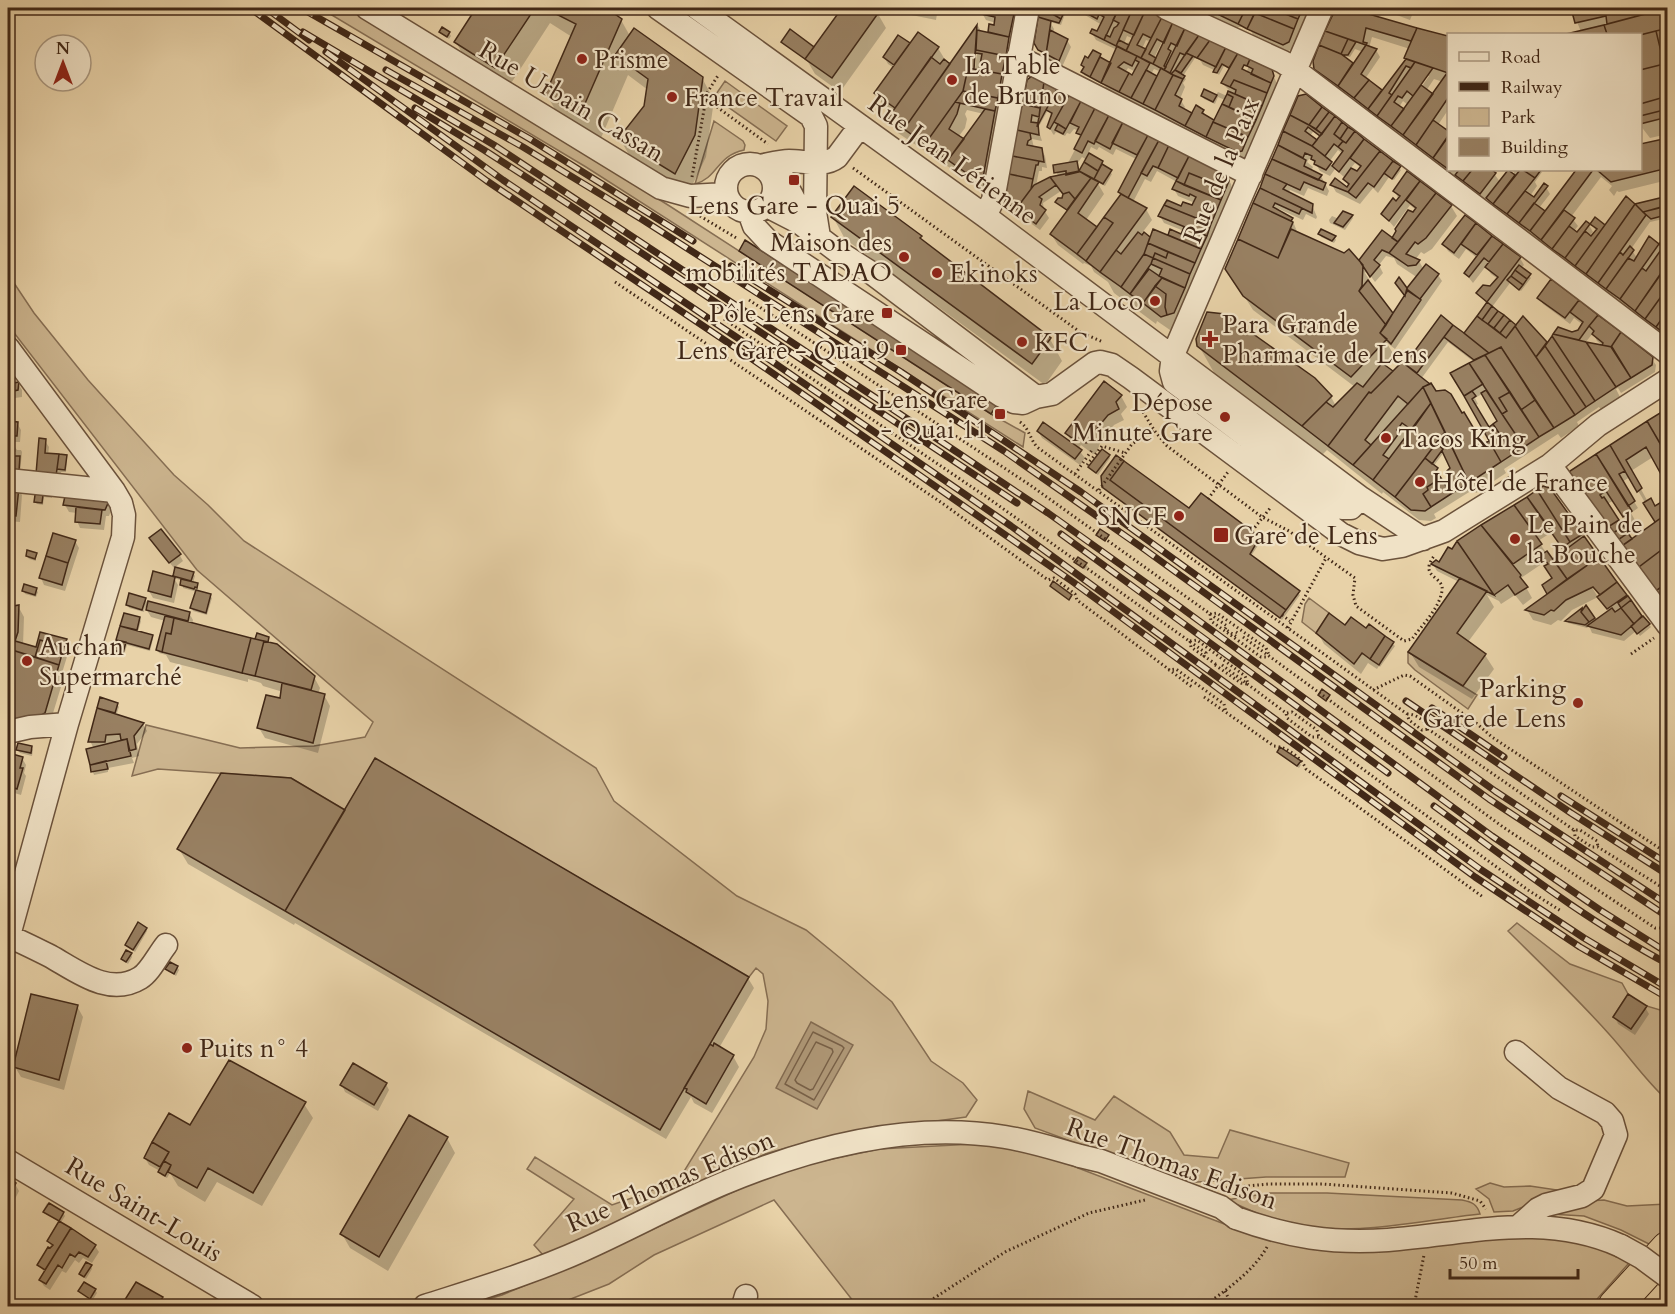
<svg xmlns="http://www.w3.org/2000/svg" width="1675" height="1314" font-family="Cardo,serif">
<style>
.green{fill:#ccb58f;stroke:#866e53;stroke-width:1.5}
.water{fill:#af9877;stroke:#836b51;stroke-width:1.5}
.shadow{fill:#0003;fill-rule:evenodd}
.lines{fill:none;stroke-linecap:round;stroke-linejoin:round}
.shore{stroke:#786047;stroke-width:1.5}
.building{fill:#988062;stroke:#412817;stroke-width:1.5}
.minor-casing{stroke:#6b523b;stroke-width:25}
.highway-casing{stroke:#412817;stroke-width:35}
.path{stroke:#412817;stroke-width:3;stroke-dasharray:1.5 3;stroke-linecap:butt}
.minor{stroke:#f0e2c6;stroke-width:22}
.highway{stroke:#e8d2a8;stroke-width:33}
.rail-casing{stroke:#412817;stroke-width:7}
.rail{stroke:#f0e2c6;stroke-width:4.5;stroke-dasharray:14;stroke-linecap:butt}
.minor-bridge-casing{stroke:#6b523b;stroke-width:25;stroke-linecap:butt}
.minor-bridge{stroke:#f0e2c6;stroke-width:22}
.poi-dot{fill:#8f2418;stroke:#f0e2c6;stroke-width:2}
.labels{text-anchor:middle;stroke-width:4.5;stroke-linejoin:round;paint-order:stroke}
.poi-label{font-size:26px;fill:#412817;stroke:#f0e2c6;text-anchor:start}
.street-label{font-size:26px;fill:#412817;stroke:#f0e2c6}
</style>
<rect width="100%" height="100%" fill="#e8d2a8"/>
<filter id="stains"><feTurbulence type="fractalNoise" baseFrequency=".00333" numOctaves="4"/><feColorMatrix values="0 0 0 0 .2 0 0 0 0 .09 0 0 0 0 .02 0 0 0 .5 -.17"/></filter>
<radialGradient id="worn" r=".72"><stop offset=".6" stop-color="#630" stop-opacity="0"/><stop offset="1" stop-color="#630" stop-opacity=".3"/></radialGradient>
<path class="green" d="M 320,8 L 352,8 L 377,25 L 668,205 L 991,414 L 1025,433 L 1023,447 L 586,167 Z
M 725,81 L 787,126 L 776,141 L 714,97 Z
M 714,121 L 743,141 L 745,145 L 744,150 C 716,156 718,178 695,184 Z
M 8,274 L 34,313 L 88,380 L 174,475 L 208,505 L 244,541 L 596,768 L 614,801 L 737,896 L 806,930 L 845,962 L 892,1002 L 931,1061 L 963,1083 L 977,1100 L 966,1117 L 862,1131 L 801,1144 L 765,1154 L 693,1189 L 544,1256 L 534,1245 L 574,1199 L 527,1169 L 535,1157 L 612,1205 L 646,1193 L 680,1178 L 754,1057 L 766,1029 L 768,1001 L 763,974 L 756,968 L 749,977 L 375,759 L 345,810 L 291,778 L 158,769 L 132,776 L 146,725 L 240,748 L 314,746 L 365,737 L 373,722 L 197,570 L 8,325 Z
M 1309,598 L 1329,613 L 1316,633 L 1302,622 L 1305,604 Z
M 1408,652 L 1477,695 L 1468,709 L 1415,670 L 1408,663 Z
M 1517,923 L 1570,964 L 1622,983 L 1628,994 L 1613,1017 L 1631,1029 L 1647,1006 L 1667,1012 L 1667,1100 C 1645,1080 1629,1056 1609,1034 C 1577,998 1542,965 1508,931 Z
M 1028,1091 L 1095,1120 L 1114,1096 L 1170,1132 L 1184,1155 L 1218,1158 L 1230,1130 L 1349,1163 L 1345,1177 L 1266,1177 L 1184,1183 L 1035,1128 L 1024,1109 Z
M 974,1144 L 1022,1150 L 1065,1163 L 1227,1225 L 1287,1243 L 1519,1234 L 1596,1244 L 1629,1263 L 1591,1306 L 857,1306 L 774,1200 L 654,1255 L 609,1284 L 553,1306 L 465,1306 L 502,1295 L 584,1261 L 759,1180 L 814,1163 L 879,1149 Z
M 1490,1183 L 1504,1187 L 1530,1186 L 1564,1191 L 1513,1211 L 1494,1212 L 1489,1199 L 1476,1189 Z
M 1270,1193 L 1327,1193 L 1462,1200 C 1472,1202 1477,1204 1480,1214 C 1416,1221 1350,1238 1286,1223 C 1266,1219 1245,1207 1226,1200 Z
M 1604,1200 L 1627,1206 L 1667,1204 L 1667,1226 L 1651,1245 L 1621,1230 L 1584,1216 L 1548,1214 L 1572,1202 Z"/>
<path class="water" d="M 811,1022 L 853,1045 L 817,1109 L 776,1088 Z"/>
<path class="shadow" d="M 478,8 L 604,8 L 621,20 L 630,36 L 702,78 L 714,100 L 706,157 L 688,194 L 632,160 L 620,139 L 646,107 L 648,90 L 628,75 L 598,145 L 565,126 L 546,94 L 572,37 L 550,23 L 508,88 L 468,64 L 456,42 Z
M 844,8 L 869,8 L 878,14 L 886,28 L 840,92 L 815,74 L 808,62 L 782,42 L 814,49 Z
M 886,8 L 938,8 L 936,20 L 887,10 Z
M 974,8 L 1023,8 L 988,188 L 983,190 L 898,133 L 890,118 L 894,112 L 882,104 L 876,93 L 894,68 L 888,64 L 884,57 L 899,38 L 910,46 L 938,48 L 944,58 L 943,60 L 951,66 L 978,26 L 982,33 L 989,34 L 990,26 L 995,27 L 996,23 L 986,20 L 982,13 L 977,12 ZM 977,53 L 974,76 L 971,76 L 973,56 ZM 967,110 L 984,114 L 964,141 L 959,136 L 965,128 L 967,119 L 965,114 Z
M 1042,8 L 1054,8 L 1057,11 L 1064,11 L 1065,14 L 1061,25 L 1050,22 L 1054,29 L 1053,33 L 1067,40 L 1071,47 L 1062,67 L 1044,57 L 1035,43 L 1042,20 L 1040,17 Z
M 1073,8 L 1137,8 L 1271,70 L 1277,84 L 1246,158 L 1242,159 L 1107,90 L 1105,86 L 1084,75 L 1083,72 L 1100,56 L 1110,65 L 1117,50 L 1096,40 L 1092,33 L 1098,33 L 1102,25 ZM 1127,36 L 1134,39 L 1131,45 L 1128,42 L 1126,46 L 1124,44 ZM 1146,40 L 1151,42 L 1146,51 L 1142,49 ZM 1163,40 L 1166,41 L 1157,60 L 1154,58 ZM 1195,58 L 1200,60 L 1203,65 L 1214,70 L 1219,75 L 1224,66 L 1230,70 L 1222,83 L 1230,91 L 1227,96 L 1218,92 L 1215,96 L 1202,96 L 1204,99 L 1215,104 L 1218,97 L 1225,100 L 1215,122 L 1206,117 L 1203,111 L 1193,115 L 1183,110 L 1185,107 L 1180,99 L 1185,87 L 1183,83 L 1186,79 L 1183,76 ZM 1244,63 L 1249,66 L 1246,73 L 1240,70 ZM 1128,68 L 1136,72 L 1133,77 L 1125,73 ZM 1154,69 L 1161,72 L 1158,78 L 1151,74 Z
M 1183,8 L 1309,8 L 1292,49 L 1287,52 L 1253,35 L 1251,31 L 1242,27 L 1238,27 L 1239,29 L 1218,19 L 1216,24 Z
M 1337,8 L 1344,8 L 1382,21 L 1448,38 L 1448,110 L 1438,125 L 1447,132 L 1448,130 L 1448,170 L 1494,170 L 1493,172 L 1500,182 L 1508,171 L 1515,176 L 1513,170 L 1540,170 L 1542,172 L 1535,182 L 1537,186 L 1530,196 L 1534,199 L 1546,187 L 1550,194 L 1539,208 L 1545,213 L 1578,170 L 1640,170 L 1668,139 L 1668,180 L 1619,192 L 1617,191 L 1614,196 L 1609,190 L 1612,186 L 1601,177 L 1571,217 L 1578,226 L 1574,231 L 1578,234 L 1589,225 L 1593,232 L 1589,236 L 1592,238 L 1596,231 L 1592,224 L 1605,227 L 1668,198 L 1668,218 L 1650,222 L 1631,249 L 1637,258 L 1649,238 L 1659,246 L 1668,235 L 1668,338 L 1643,319 L 1642,321 L 1625,306 L 1498,210 L 1487,197 L 1485,200 L 1463,185 L 1460,180 L 1320,76 L 1314,61 ZM 1372,37 L 1410,49 L 1406,58 L 1407,60 L 1382,92 L 1365,79 L 1380,57 L 1376,50 L 1369,48 ZM 1355,49 L 1363,52 L 1354,65 L 1341,56 L 1350,57 ZM 1425,76 L 1429,76 L 1418,92 L 1416,90 ZM 1434,79 L 1443,82 L 1433,96 L 1426,91 ZM 1403,101 L 1408,105 L 1404,111 L 1399,107 Z
M 1378,8 L 1415,8 L 1410,20 Z
M 1426,8 L 1438,8 L 1437,12 Z
M 1597,8 L 1628,8 L 1632,15 L 1646,12 L 1644,8 L 1668,8 L 1668,134 L 1650,138 L 1640,125 L 1640,34 L 1571,34 L 1581,32 L 1574,14 Z
M 440,32 L 449,33 L 451,36 L 449,39 Z
M 1032,78 L 1227,177 L 1231,184 L 1232,189 L 1178,320 L 1174,321 L 1174,329 L 1170,330 L 1157,321 L 1156,324 L 1114,293 L 1108,282 L 1094,272 L 1091,266 L 1084,263 L 1083,264 L 1058,245 L 1051,234 L 1068,212 L 1057,202 L 1063,200 L 1064,195 L 1061,191 L 1043,203 L 1044,210 L 1049,218 L 1040,230 L 1013,210 L 1009,203 L 1006,195 L 1028,81 ZM 1048,110 L 1052,117 L 1049,127 L 1053,134 L 1054,135 L 1056,132 L 1065,136 L 1067,133 L 1070,134 L 1074,129 L 1079,131 L 1081,138 L 1068,163 L 1056,172 L 1059,177 L 1036,186 L 1039,171 L 1042,171 L 1042,167 L 1047,168 L 1045,156 L 1041,149 L 1034,148 L 1032,139 L 1042,141 L 1038,128 ZM 1091,147 L 1097,150 L 1099,147 L 1113,155 L 1116,149 L 1136,159 L 1119,192 L 1121,195 L 1097,229 L 1086,220 L 1104,194 L 1097,182 L 1105,186 L 1112,174 L 1103,167 L 1102,162 L 1088,154 ZM 1082,157 L 1087,160 L 1079,174 L 1077,164 ZM 1157,171 L 1177,182 L 1174,189 L 1178,196 L 1195,203 L 1193,207 L 1182,207 L 1160,216 L 1164,223 L 1184,231 L 1182,236 L 1171,231 L 1169,237 L 1151,239 L 1142,233 L 1152,220 L 1146,209 L 1133,202 L 1145,179 L 1151,182 ZM 1154,244 L 1176,253 L 1175,256 L 1154,247 Z
M 1305,96 L 1401,170 L 1394,180 L 1389,177 L 1378,193 L 1373,188 L 1360,204 L 1336,192 L 1332,185 L 1347,189 L 1349,187 L 1344,177 L 1335,169 L 1330,176 L 1320,171 L 1314,161 L 1309,159 L 1307,162 L 1313,167 L 1311,171 L 1321,176 L 1329,191 L 1327,196 L 1308,188 L 1304,196 L 1290,190 L 1288,194 L 1312,205 L 1317,217 L 1316,219 L 1306,214 L 1303,220 L 1279,209 L 1278,212 L 1292,219 L 1298,234 L 1359,263 L 1382,232 L 1393,240 L 1416,210 L 1410,205 L 1394,227 L 1383,214 L 1397,203 L 1398,198 L 1395,191 L 1407,173 L 1451,206 L 1457,216 L 1432,249 L 1424,254 L 1421,252 L 1415,260 L 1419,261 L 1424,270 L 1438,275 L 1442,281 L 1395,349 L 1386,342 L 1394,355 L 1383,365 L 1393,373 L 1405,366 L 1441,317 L 1469,339 L 1487,304 L 1478,293 L 1491,288 L 1498,279 L 1491,274 L 1486,266 L 1473,283 L 1465,273 L 1477,258 L 1466,249 L 1459,259 L 1448,251 L 1444,244 L 1465,217 L 1520,258 L 1524,265 L 1521,268 L 1531,278 L 1521,291 L 1510,283 L 1492,307 L 1516,327 L 1523,318 L 1547,344 L 1557,336 L 1555,334 L 1572,333 L 1579,331 L 1583,325 L 1574,318 L 1570,324 L 1543,304 L 1539,298 L 1551,281 L 1651,358 L 1656,365 L 1655,372 L 1621,393 L 1618,388 L 1616,389 L 1621,399 L 1602,411 L 1599,407 L 1577,422 L 1579,426 L 1561,438 L 1558,434 L 1504,469 L 1506,473 L 1476,493 L 1474,489 L 1434,514 L 1436,518 L 1431,521 L 1419,520 L 1383,492 L 1382,494 L 1327,450 L 1321,456 L 1217,378 L 1199,346 L 1331,397 L 1336,406 L 1355,387 L 1253,310 L 1227,269 L 1299,97 ZM 1315,129 L 1323,135 L 1318,142 L 1310,136 ZM 1338,150 L 1343,154 L 1333,167 L 1329,162 ZM 1355,163 L 1361,168 L 1357,173 L 1350,169 ZM 1386,256 L 1394,258 L 1397,264 L 1415,276 L 1419,276 L 1409,294 L 1399,279 L 1406,296 L 1393,316 L 1370,285 L 1370,281 L 1365,273 L 1367,271 L 1375,282 L 1383,273 L 1379,265 ZM 1593,333 L 1597,341 L 1606,348 L 1585,343 ZM 1448,342 L 1474,362 L 1452,373 L 1491,441 L 1482,446 L 1421,379 ZM 1482,394 L 1499,422 L 1489,429 L 1474,406 L 1478,404 L 1475,398 ZM 1444,452 L 1452,468 L 1452,478 L 1444,485 L 1437,469 L 1433,467 Z
M 1332,216 L 1339,219 L 1352,216 L 1353,218 L 1345,230 L 1330,223 L 1329,220 Z
M 833,217 L 989,294 L 1050,339 L 1062,361 L 1045,385 L 845,239 Z
M 1321,231 L 1335,238 L 1336,240 L 1334,243 L 1321,237 L 1320,234 Z
M 740,251 L 997,404 L 998,407 L 993,416 Z
M 18,384 L 22,390 L 22,397 L 8,399 L 8,385 Z
M 1121,396 L 1127,407 L 1121,414 L 1124,420 L 1114,425 L 1100,443 L 1097,452 L 1093,454 L 1081,445 L 1078,449 L 1085,458 L 1080,465 L 1042,438 L 1038,431 L 1074,447 L 1067,433 Z
M 1668,410 L 1668,453 L 1653,457 L 1631,471 L 1648,502 L 1655,508 L 1668,500 L 1668,612 L 1578,486 ZM 1630,477 L 1657,523 L 1631,541 L 1607,504 L 1613,501 L 1630,527 L 1636,522 L 1631,513 L 1638,508 L 1622,482 Z
M 8,423 L 17,423 L 21,430 L 20,442 L 11,442 L 11,445 L 14,446 L 17,450 L 21,450 L 22,452 L 20,473 L 8,477 L 8,461 L 15,461 L 16,452 L 8,451 Z
M 45,441 L 49,447 L 48,455 L 58,456 L 60,458 L 66,457 L 67,459 L 66,472 L 61,472 L 60,483 L 42,480 Z
M 1109,456 L 1110,458 L 1098,475 L 1091,470 L 1090,467 Z
M 8,487 L 18,488 L 22,495 L 20,522 L 8,521 Z
M 1104,487 L 1189,511 L 1259,538 L 1261,541 L 1251,556 L 1300,595 L 1282,620 L 1106,490 Z
M 37,489 L 52,494 L 52,498 L 44,497 L 43,505 L 37,504 L 35,502 Z
M 1550,489 L 1627,598 L 1651,627 L 1640,636 L 1636,631 L 1624,641 L 1592,633 L 1589,626 L 1587,628 L 1568,623 L 1567,621 L 1586,607 L 1596,621 L 1609,612 L 1591,579 L 1588,581 L 1598,597 L 1572,610 L 1561,621 L 1558,620 L 1551,625 L 1533,620 L 1527,610 L 1549,594 L 1544,585 L 1554,579 L 1546,561 L 1521,578 L 1532,598 L 1523,605 L 1515,595 L 1501,604 L 1499,601 L 1487,595 L 1494,607 L 1468,642 L 1485,655 L 1494,669 L 1472,699 L 1419,667 L 1410,652 L 1459,582 L 1437,571 L 1433,564 L 1440,564 L 1452,551 L 1482,526 L 1514,507 L 1517,512 ZM 1552,532 L 1566,551 L 1552,561 L 1538,541 Z
M 106,497 L 112,508 L 109,516 L 106,516 L 104,530 L 80,528 L 77,521 L 77,513 L 69,512 L 65,505 Z
M 75,541 L 79,548 L 65,591 L 44,585 L 41,578 Z
M 155,545 L 179,554 L 183,561 L 174,568 Z
M 36,555 L 36,561 L 29,559 L 27,556 Z
M 1076,562 L 1086,564 L 1088,567 L 1085,570 Z
M 154,573 L 176,579 L 174,576 L 193,573 L 195,576 L 193,583 L 197,584 L 198,592 L 210,596 L 212,598 L 207,615 L 193,611 L 192,608 L 197,592 L 183,588 L 183,581 L 174,578 L 178,585 L 174,603 L 153,598 L 149,591 Z
M 36,590 L 38,592 L 36,597 L 25,594 L 24,591 Z
M 145,599 L 149,605 L 189,613 L 193,620 L 192,624 L 258,641 L 268,638 L 269,644 L 314,677 L 320,688 L 318,694 L 324,695 L 330,706 L 318,753 L 265,738 L 259,728 L 281,700 L 283,692 L 263,686 L 261,683 L 248,679 L 248,682 L 170,662 L 166,655 L 159,653 L 158,650 L 165,621 L 151,617 L 145,607 L 144,612 L 129,608 L 128,605 Z
M 18,606 L 24,617 L 23,645 L 37,649 L 66,641 L 70,647 L 62,673 L 64,677 L 50,723 L 8,735 L 8,609 Z
M 125,615 L 140,618 L 141,621 L 138,632 L 152,636 L 153,639 L 150,651 L 127,645 L 124,655 L 116,653 L 115,650 Z
M 1370,626 L 1395,646 L 1380,667 L 1379,666 L 1377,669 L 1368,663 L 1361,674 L 1324,644 L 1318,633 L 1345,627 L 1366,630 Z
M 101,699 L 117,704 L 119,707 L 116,716 L 143,724 L 147,731 L 137,744 L 139,756 L 132,758 L 134,763 L 108,768 L 108,772 L 94,775 L 93,772 L 94,749 L 90,741 Z
M 31,747 L 33,750 L 32,756 L 20,753 L 18,750 Z
M 1278,752 L 1299,762 L 1301,765 L 1299,768 Z
M 10,755 L 22,758 L 26,765 L 24,773 L 26,776 L 21,795 L 8,791 L 8,764 Z
M 8,807 L 10,808 L 14,815 L 8,835 L 12,842 L 8,860 Z
M 345,812 L 748,978 L 754,988 L 719,1048 L 733,1056 L 739,1067 L 712,1113 L 694,1103 L 691,1097 L 666,1139 L 295,923 L 294,925 L 188,864 L 179,849 Z
M 146,929 L 147,931 L 135,952 L 128,947 L 126,945 Z
M 131,954 L 132,957 L 128,964 L 122,959 Z
M 177,967 L 179,970 L 176,976 L 167,969 Z
M 77,1006 L 83,1017 L 64,1090 L 21,1077 L 15,1067 Z
M 1645,1007 L 1649,1014 L 1635,1035 L 1618,1024 L 1615,1017 Z
M 386,1084 L 389,1090 L 378,1111 L 345,1092 L 342,1085 Z
M 304,1104 L 313,1118 L 262,1206 L 217,1182 L 205,1202 L 178,1186 L 170,1173 L 167,1178 L 161,1175 L 160,1171 L 149,1165 L 145,1158 Z
M 447,1138 L 455,1153 L 388,1271 L 350,1248 L 342,1234 Z
M 8,1179 L 15,1184 L 19,1191 L 15,1199 L 8,1194 Z
M 47,1203 L 63,1213 L 65,1216 L 60,1224 L 95,1246 L 99,1252 L 92,1263 L 83,1258 L 79,1263 L 75,1260 L 66,1273 L 62,1271 L 50,1290 L 44,1286 L 40,1280 L 45,1273 L 39,1265 L 52,1248 L 48,1241 L 60,1222 L 45,1213 L 43,1211 Z
M 91,1266 L 92,1269 L 86,1279 L 80,1274 Z
M 137,1284 L 162,1298 L 165,1306 L 123,1306 Z
M 95,1290 L 97,1293 L 92,1301 L 79,1291 Z"/>
<g class="lines">
<path class="shore" d="M 813,1032 L 842,1046 L 844,1048 L 814,1100 L 785,1084 Z
M 816,1042 L 832,1049 L 833,1052 L 813,1089 L 810,1090 L 797,1083 L 795,1080 Z"/>
</g>
<path class="building" d="M 476,8 L 535,8 L 495,68 L 454,42 Z
M 544,8 L 563,8 L 558,15 Z
M 563,8 L 606,8 L 622,19 L 580,115 L 545,95 L 576,24 L 558,15 Z
M 842,8 L 872,8 L 879,12 L 832,78 L 805,59 Z
M 982,8 L 1015,8 L 1014,14 Z
M 982,8 L 1014,14 L 1009,37 L 988,32 L 989,24 L 994,25 L 995,17 L 981,14 Z
M 1040,8 L 1056,9 L 1054,15 L 1061,19 L 1059,23 L 1038,17 Z
M 1058,8 L 1065,10 L 1061,19 L 1054,15 Z
M 1080,8 L 1102,8 L 1097,19 L 1086,13 L 1087,11 Z
M 1102,8 L 1119,8 L 1104,40 L 1090,33 L 1092,29 L 1097,31 L 1104,17 L 1099,14 Z
M 1119,8 L 1133,8 L 1116,46 L 1104,40 L 1106,35 L 1110,37 L 1114,28 L 1117,26 L 1119,23 L 1113,20 Z
M 1133,8 L 1146,9 L 1134,35 L 1123,30 Z
M 1217,8 L 1246,8 L 1238,24 L 1215,13 Z
M 1257,8 L 1270,8 L 1298,19 L 1294,29 L 1255,13 Z
M 1270,8 L 1303,8 L 1298,19 Z
M 1336,8 L 1348,8 L 1417,28 L 1411,41 L 1366,28 L 1363,42 L 1367,43 L 1366,45 L 1325,31 Z
M 1592,8 L 1628,8 L 1630,14 L 1645,11 L 1644,8 L 1668,8 L 1607,24 L 1606,16 L 1575,23 L 1572,12 Z
M 1668,8 L 1668,28 L 1640,35 L 1607,34 L 1604,25 Z
M 1146,9 L 1162,17 L 1151,38 L 1143,34 L 1137,45 L 1146,49 L 1141,58 L 1126,51 Z
M 1245,10 L 1254,14 L 1247,29 L 1238,24 Z
M 1255,13 L 1294,29 L 1289,42 L 1283,45 L 1247,29 Z
M 1038,17 L 1051,21 L 1046,54 L 1038,50 L 1034,43 Z
M 1162,17 L 1173,22 L 1164,43 L 1157,39 L 1149,54 L 1156,58 L 1153,64 L 1141,58 Z
M 1173,22 L 1185,28 L 1177,46 L 1171,43 L 1168,49 L 1171,51 L 1164,66 L 1166,67 L 1164,70 L 1153,64 Z
M 977,25 L 974,69 L 968,68 L 963,91 L 925,144 L 904,129 Z
M 1604,25 L 1607,34 L 1566,34 Z
M 442,27 L 450,32 L 447,37 L 439,32 Z
M 634,28 L 703,77 L 695,135 L 675,174 L 618,139 L 644,106 L 648,79 L 615,55 Z
M 1185,28 L 1199,35 L 1185,55 L 1180,53 L 1170,73 L 1164,70 Z
M 1417,28 L 1448,36 L 1448,73 L 1404,58 Z
M 1668,28 L 1668,55 L 1662,56 L 1656,31 Z
M 790,29 L 814,47 L 805,59 L 781,42 Z
M 977,30 L 1009,37 L 1006,56 L 976,50 Z
M 1050,30 L 1068,39 L 1059,61 L 1046,54 Z
M 1325,31 L 1348,39 L 1341,54 L 1319,45 Z
M 1656,31 L 1664,64 L 1640,70 L 1640,35 Z
M 918,32 L 939,47 L 895,108 L 874,93 Z
M 898,35 L 910,43 L 894,65 L 883,57 Z
M 1199,35 L 1210,40 L 1197,58 L 1186,53 Z
M 1348,39 L 1356,42 L 1348,55 L 1343,55 L 1341,54 Z
M 1119,40 L 1129,45 L 1126,51 L 1116,46 Z
M 1210,40 L 1226,47 L 1216,67 L 1197,58 Z
M 1319,45 L 1341,54 L 1353,63 L 1338,86 L 1314,69 L 1313,61 Z
M 1366,45 L 1377,49 L 1361,74 L 1369,80 L 1354,98 L 1338,86 Z
M 1117,46 L 1137,56 L 1132,66 L 1124,62 L 1118,67 L 1129,73 L 1119,92 L 1101,83 Z
M 1226,47 L 1238,53 L 1229,68 L 1222,64 L 1217,73 L 1213,72 Z
M 976,50 L 1006,56 L 1002,74 L 979,70 L 982,54 L 975,53 Z
M 1093,50 L 1101,54 L 1090,77 L 1081,72 L 1084,67 L 1081,65 L 1085,56 L 1088,58 Z
M 1186,53 L 1193,56 L 1181,73 L 1175,70 Z
M 1238,53 L 1250,59 L 1247,66 L 1244,65 L 1242,69 L 1271,83 L 1267,93 L 1234,80 L 1230,87 L 1221,83 Z
M 1137,56 L 1150,63 L 1131,98 L 1119,92 L 1129,73 L 1132,75 L 1139,62 L 1135,60 Z
M 931,57 L 940,64 L 944,59 L 950,64 L 904,129 L 888,118 Z
M 1100,57 L 1111,63 L 1101,83 L 1090,77 Z
M 1250,59 L 1272,69 L 1274,76 L 1271,83 L 1251,74 L 1253,69 L 1247,66 Z
M 1406,59 L 1415,62 L 1411,68 L 1406,66 L 1389,93 L 1392,95 L 1377,116 L 1368,109 Z
M 1415,62 L 1433,68 L 1413,96 L 1407,91 L 1402,98 L 1398,96 L 1394,102 L 1404,109 L 1391,126 L 1377,116 Z
M 1668,63 L 1668,96 L 1640,104 L 1640,70 Z
M 968,68 L 1002,74 L 998,98 L 963,91 Z
M 1161,68 L 1173,75 L 1155,110 L 1143,104 Z
M 1146,70 L 1157,76 L 1143,104 L 1131,98 Z
M 1175,70 L 1185,76 L 1183,79 L 1171,74 Z
M 1447,73 L 1448,98 L 1416,145 L 1403,135 Z
M 1173,75 L 1183,79 L 1175,95 L 1182,99 L 1179,106 L 1192,113 L 1185,126 L 1155,110 Z
M 1032,76 L 1044,82 L 1040,108 L 1022,104 L 1027,80 Z
M 1234,80 L 1267,93 L 1262,106 L 1235,94 L 1236,90 L 1230,87 Z
M 1369,80 L 1382,90 L 1368,109 L 1354,98 Z
M 1044,82 L 1057,89 L 1037,127 L 1039,117 Z
M 1421,85 L 1433,94 L 1403,135 L 1391,126 Z
M 1057,89 L 1069,95 L 1050,129 L 1047,127 L 1052,113 L 1046,110 Z
M 1204,89 L 1217,95 L 1213,102 L 1201,96 Z
M 963,91 L 998,98 L 995,111 L 955,102 Z
M 1228,91 L 1262,106 L 1256,120 L 1229,107 L 1233,97 L 1227,94 Z
M 1227,94 L 1233,97 L 1229,107 L 1222,104 Z
M 1306,94 L 1322,107 L 1309,125 L 1290,115 L 1298,96 Z
M 1069,95 L 1081,101 L 1066,129 L 1054,122 Z
M 1668,96 L 1668,109 L 1640,116 L 1640,104 Z
M 1081,101 L 1095,108 L 1081,135 L 1076,133 L 1079,127 L 1070,123 Z
M 955,102 L 960,103 L 957,114 L 949,129 L 964,139 L 948,160 L 925,144 Z
M 1022,104 L 1040,108 L 1039,117 L 1032,115 L 1031,122 L 1038,123 L 1039,135 L 1017,130 Z
M 1222,104 L 1256,120 L 1248,137 L 1213,122 Z
M 1196,105 L 1204,110 L 1202,113 L 1214,120 L 1206,137 L 1185,126 Z
M 1322,107 L 1329,112 L 1316,129 L 1309,125 Z
M 1095,108 L 1109,115 L 1094,144 L 1088,141 L 1082,153 L 1074,149 Z
M 985,109 L 995,111 L 983,178 L 976,180 L 948,160 Z
M 1668,109 L 1668,117 L 1640,124 L 1640,116 Z
M 1329,112 L 1335,116 L 1322,134 L 1316,129 Z
M 1109,115 L 1123,122 L 1110,149 L 1095,141 Z
M 1290,115 L 1309,125 L 1322,134 L 1320,136 L 1308,127 L 1305,131 L 1317,140 L 1312,146 L 1283,131 Z
M 1335,116 L 1342,122 L 1334,134 L 1343,141 L 1338,147 L 1334,144 L 1325,156 L 1312,146 Z
M 1433,120 L 1447,130 L 1448,127 L 1448,136 L 1433,158 L 1416,145 Z
M 1123,122 L 1148,135 L 1137,155 L 1112,143 Z
M 1213,122 L 1248,137 L 1242,151 L 1237,152 L 1206,137 Z
M 1342,122 L 1348,127 L 1340,139 L 1334,134 Z
M 1058,124 L 1066,129 L 1063,134 L 1055,130 Z
M 1348,127 L 1355,131 L 1346,143 L 1340,139 Z
M 1017,130 L 1030,133 L 1031,139 L 1028,141 L 1027,145 L 1042,148 L 1044,162 L 1012,156 Z
M 1283,131 L 1312,146 L 1332,162 L 1326,170 L 1314,164 L 1315,161 L 1311,159 L 1312,156 L 1305,153 L 1303,158 L 1278,145 Z
M 1355,131 L 1364,139 L 1339,172 L 1332,166 L 1343,151 L 1338,147 L 1343,141 L 1346,143 Z
M 1148,135 L 1159,140 L 1128,198 L 1118,192 Z
M 1448,137 L 1448,169 L 1433,158 Z
M 1668,138 L 1668,168 L 1611,182 L 1597,170 L 1640,170 L 1640,144 Z
M 1364,139 L 1380,151 L 1348,192 L 1330,185 L 1335,178 L 1347,187 L 1349,184 L 1343,179 L 1351,168 L 1357,171 L 1361,166 L 1350,158 Z
M 1159,140 L 1169,145 L 1158,168 L 1153,166 L 1147,176 L 1141,173 Z
M 1169,145 L 1189,156 L 1178,178 L 1158,168 Z
M 1278,145 L 1306,160 L 1304,166 L 1322,175 L 1318,180 L 1272,159 Z
M 1380,151 L 1393,161 L 1374,187 L 1368,183 L 1356,198 L 1348,192 Z
M 1089,153 L 1103,161 L 1098,171 L 1084,162 Z
M 1012,156 L 1039,161 L 1038,165 L 1036,165 L 1033,179 L 1009,174 Z
M 1189,156 L 1228,175 L 1229,181 L 1226,188 L 1189,173 L 1184,185 L 1176,181 Z
M 1272,159 L 1326,183 L 1323,190 L 1304,182 L 1300,190 L 1265,174 Z
M 1077,161 L 1079,172 L 1066,175 L 1066,171 L 1054,173 L 1053,165 Z
M 1393,161 L 1401,166 L 1392,179 L 1384,173 Z
M 1084,162 L 1098,171 L 1094,179 L 1079,171 Z
M 1102,164 L 1112,170 L 1103,184 L 1094,179 Z
M 1459,170 L 1472,170 L 1463,181 L 1455,175 Z
M 1472,170 L 1492,170 L 1496,173 L 1480,194 L 1463,181 Z
M 1508,170 L 1515,175 L 1493,204 L 1486,198 Z
M 1520,170 L 1523,170 L 1535,178 L 1507,214 L 1493,204 Z
M 1523,170 L 1541,170 L 1535,178 Z
M 1576,170 L 1593,170 L 1541,240 L 1530,231 Z
M 1079,171 L 1091,178 L 1075,199 L 1069,192 L 1063,194 L 1050,177 Z
M 1407,171 L 1420,181 L 1389,221 L 1381,214 L 1393,198 L 1396,201 L 1400,196 L 1393,191 Z
M 1189,173 L 1226,188 L 1221,200 L 1184,185 Z
M 1009,174 L 1033,179 L 1031,189 L 1016,209 L 1007,203 L 1005,198 Z
M 1265,174 L 1287,184 L 1283,189 L 1313,204 L 1312,213 L 1260,188 Z
M 1050,177 L 1056,185 L 1039,197 L 1042,199 L 1040,205 L 1046,210 L 1036,224 L 1016,209 L 1034,185 Z
M 1091,178 L 1099,182 L 1078,213 L 1097,227 L 1077,254 L 1050,234 Z
M 1176,181 L 1221,200 L 1211,224 L 1164,205 L 1167,200 L 1181,206 L 1183,202 L 1192,205 L 1196,197 L 1190,194 L 1189,196 L 1172,189 Z
M 1420,181 L 1436,193 L 1398,242 L 1392,238 L 1396,231 L 1395,229 L 1408,210 L 1413,212 L 1416,208 L 1406,200 Z
M 1544,183 L 1548,186 L 1519,223 L 1507,214 L 1525,191 L 1534,197 Z
M 854,186 L 922,236 L 920,238 L 1051,338 L 1032,364 L 831,217 Z
M 1260,188 L 1302,208 L 1299,214 L 1275,203 L 1273,207 L 1293,218 L 1291,221 L 1253,203 Z
M 1069,192 L 1075,199 L 1067,210 L 1055,202 L 1058,198 L 1062,198 L 1063,194 Z
M 1436,193 L 1452,205 L 1426,238 L 1418,244 L 1415,242 L 1406,254 L 1420,260 L 1416,265 L 1408,266 L 1389,253 Z
M 1121,194 L 1147,208 L 1100,272 L 1086,261 L 1113,223 L 1104,217 Z
M 1626,196 L 1635,204 L 1586,274 L 1575,266 Z
M 1668,196 L 1668,206 L 1643,212 L 1635,204 Z
M 1253,203 L 1293,222 L 1278,258 L 1238,239 Z
M 1534,203 L 1545,211 L 1530,231 L 1519,223 Z
M 1635,204 L 1646,215 L 1598,283 L 1586,274 Z
M 1164,205 L 1211,224 L 1207,236 L 1158,216 Z
M 1665,206 L 1667,213 L 1661,214 L 1662,216 L 1651,219 L 1643,212 Z
M 1564,210 L 1575,218 L 1552,249 L 1541,240 Z
M 1343,211 L 1353,215 L 1343,227 L 1334,223 Z
M 1465,215 L 1476,223 L 1454,253 L 1442,244 Z
M 1104,217 L 1113,223 L 1086,261 L 1077,254 Z
M 1595,217 L 1605,225 L 1575,266 L 1565,258 L 1585,231 L 1591,236 L 1597,229 L 1590,224 Z
M 1586,221 L 1590,224 L 1565,258 L 1552,249 L 1569,226 L 1577,232 Z
M 1476,223 L 1492,236 L 1477,255 L 1461,244 Z
M 1184,227 L 1207,236 L 1201,249 L 1168,235 L 1170,229 L 1181,234 Z
M 1153,229 L 1201,249 L 1195,263 L 1148,243 Z
M 1291,229 L 1344,253 L 1349,249 L 1363,265 L 1362,286 L 1359,291 L 1386,325 L 1380,333 L 1387,339 L 1351,377 L 1243,296 L 1225,269 L 1238,239 L 1278,258 Z
M 1321,229 L 1336,236 L 1332,241 L 1318,234 Z
M 1382,230 L 1398,242 L 1389,253 L 1382,250 L 1374,260 L 1380,265 L 1370,277 L 1359,260 Z
M 1138,232 L 1142,235 L 1144,232 L 1150,237 L 1144,254 L 1121,287 L 1100,272 L 1116,250 L 1121,254 Z
M 1667,234 L 1668,264 L 1635,311 L 1620,299 L 1642,268 L 1646,271 L 1663,247 L 1659,244 Z
M 1492,236 L 1503,244 L 1489,262 L 1484,258 L 1469,277 L 1464,273 Z
M 1649,236 L 1659,244 L 1620,299 L 1606,289 L 1628,258 L 1634,261 Z
M 745,240 L 998,403 L 991,414 L 739,251 Z
M 1148,243 L 1168,252 L 1166,258 L 1155,253 L 1153,258 L 1144,254 Z
M 1503,244 L 1521,257 L 1487,302 L 1476,293 L 1483,285 L 1490,286 L 1498,277 L 1485,267 Z
M 1630,246 L 1634,250 L 1606,289 L 1598,283 L 1620,252 L 1623,255 Z
M 1168,252 L 1195,263 L 1190,274 L 1153,258 L 1155,253 L 1166,258 Z
M 1144,254 L 1153,258 L 1151,264 L 1130,294 L 1121,287 Z
M 1153,258 L 1190,274 L 1185,288 L 1159,276 L 1162,269 L 1151,264 Z
M 1426,264 L 1439,274 L 1420,299 L 1408,291 L 1407,288 Z
M 1519,265 L 1531,274 L 1527,279 L 1515,270 Z
M 1149,269 L 1162,278 L 1143,303 L 1130,294 Z
M 1515,270 L 1527,279 L 1523,285 L 1511,276 Z
M 1661,273 L 1668,278 L 1668,287 L 1645,319 L 1635,311 Z
M 1511,276 L 1523,285 L 1519,290 L 1507,280 Z
M 1399,277 L 1407,288 L 1405,296 L 1395,283 Z
M 1162,278 L 1185,288 L 1174,313 L 1167,315 L 1165,307 L 1166,294 L 1155,286 Z
M 1551,279 L 1579,300 L 1565,318 L 1537,298 Z
M 1368,280 L 1393,313 L 1386,325 L 1359,291 Z
M 1155,286 L 1166,294 L 1165,307 L 1167,315 L 1161,317 L 1143,303 Z
M 1668,287 L 1668,310 L 1656,327 L 1645,319 Z
M 1408,290 L 1421,300 L 1391,344 L 1380,333 Z
M 1579,300 L 1598,315 L 1589,326 L 1579,340 L 1553,334 L 1558,327 L 1572,332 L 1578,330 L 1583,322 L 1570,312 Z
M 1487,302 L 1492,306 L 1482,320 L 1477,316 Z
M 1492,306 L 1498,311 L 1488,324 L 1482,320 Z
M 1668,310 L 1668,330 L 1665,334 L 1656,327 Z
M 1498,311 L 1504,315 L 1494,328 L 1488,324 Z
M 1207,312 L 1225,314 L 1315,378 L 1332,396 L 1302,426 L 1197,346 L 1196,339 Z
M 1441,315 L 1453,325 L 1417,373 L 1405,364 Z
M 1504,315 L 1510,320 L 1500,333 L 1494,328 Z
M 1598,315 L 1621,332 L 1611,347 L 1602,345 L 1603,343 L 1592,334 L 1594,331 L 1589,326 Z
M 1477,316 L 1506,338 L 1515,326 L 1575,415 L 1554,428 L 1501,347 L 1489,353 L 1464,333 Z
M 1523,316 L 1547,342 L 1536,357 L 1515,326 Z
M 1510,320 L 1516,325 L 1506,338 L 1500,333 Z
M 1453,325 L 1464,333 L 1489,353 L 1474,360 L 1444,337 Z
M 1621,332 L 1653,357 L 1652,365 L 1631,378 L 1611,347 Z
M 1553,334 L 1586,342 L 1616,387 L 1595,401 L 1552,336 Z
M 1552,336 L 1595,401 L 1586,407 L 1545,346 Z
M 1586,342 L 1612,347 L 1631,378 L 1616,387 Z
M 1545,346 L 1586,407 L 1575,415 L 1536,357 Z
M 1501,347 L 1535,400 L 1521,410 L 1485,355 Z
M 1485,355 L 1510,392 L 1499,398 L 1507,411 L 1502,414 L 1469,363 Z
M 1402,362 L 1430,384 L 1423,387 L 1408,404 L 1398,396 L 1365,440 L 1371,445 L 1353,465 L 1328,446 L 1369,392 L 1371,393 Z
M 1382,363 L 1393,371 L 1371,393 L 1369,392 L 1328,446 L 1302,426 L 1326,402 L 1333,407 L 1357,383 L 1363,387 Z
M 1469,363 L 1483,384 L 1464,396 L 1450,373 Z
M 1104,381 L 1122,395 L 1116,402 L 1119,409 L 1108,415 L 1094,432 L 1092,441 L 1086,443 L 1074,436 L 1072,438 L 1065,433 Z
M 19,382 L 18,390 L 8,392 L 8,384 Z
M 1431,383 L 1436,391 L 1445,390 L 1451,394 L 1462,413 L 1464,412 L 1483,444 L 1489,441 L 1501,462 L 1469,483 L 1423,387 Z
M 1423,387 L 1431,403 L 1412,430 L 1402,423 L 1397,430 L 1400,432 L 1383,455 L 1389,459 L 1373,480 L 1353,465 Z
M 1486,390 L 1524,447 L 1513,454 L 1493,424 L 1497,421 L 1481,393 Z
M 1472,391 L 1476,396 L 1472,399 L 1489,427 L 1493,424 L 1513,454 L 1501,462 L 1464,396 Z
M 1510,392 L 1539,437 L 1524,447 L 1502,414 L 1507,411 L 1499,398 Z
M 1535,400 L 1554,428 L 1539,437 L 1521,410 Z
M 1431,403 L 1445,432 L 1395,497 L 1373,480 Z
M 1668,408 L 1668,426 L 1660,413 Z
M 1660,413 L 1668,426 L 1668,444 L 1662,447 L 1647,421 Z
M 8,421 L 18,422 L 17,436 L 8,436 L 8,440 Z
M 1647,421 L 1668,457 L 1668,487 L 1646,447 L 1626,460 L 1642,488 L 1637,492 L 1610,445 Z
M 1043,422 L 1082,450 L 1075,459 L 1037,431 Z
M 1445,432 L 1469,483 L 1451,494 L 1444,483 L 1451,478 L 1447,471 L 1450,468 L 1442,451 L 1443,449 L 1436,443 Z
M 39,438 L 46,439 L 45,453 L 59,454 L 56,476 L 36,474 Z
M 1436,443 L 1443,449 L 1432,464 L 1425,458 Z
M 1610,445 L 1625,471 L 1619,474 L 1635,501 L 1628,506 L 1596,454 Z
M 1102,449 L 1110,455 L 1096,473 L 1088,467 Z
M 59,454 L 67,455 L 65,470 L 57,469 Z
M 1596,454 L 1632,511 L 1623,517 L 1606,491 L 1600,495 L 1602,498 L 1604,497 L 1619,520 L 1608,527 L 1569,475 L 1570,471 Z
M 1116,455 L 1124,461 L 1110,480 L 1286,610 L 1280,618 L 1102,487 L 1101,476 Z
M 14,456 L 20,456 L 19,471 L 12,472 Z
M 1425,458 L 1438,468 L 1436,471 L 1441,478 L 1427,487 L 1428,490 L 1423,494 L 1431,507 L 1425,511 L 1411,510 L 1395,497 Z
M 1124,461 L 1189,508 L 1201,493 L 1260,537 L 1250,554 L 1300,591 L 1286,610 L 1110,480 Z
M 1441,478 L 1451,494 L 1431,507 L 1423,494 L 1428,490 L 1427,487 Z
M 8,486 L 19,487 L 16,516 L 8,515 Z
M 1543,486 L 1550,488 L 1583,534 L 1570,542 L 1537,490 Z
M 36,488 L 51,489 L 51,496 L 43,495 L 42,503 L 34,502 Z
M 1537,490 L 1570,542 L 1562,548 L 1527,497 Z
M 65,496 L 109,501 L 105,510 L 63,505 Z
M 1527,497 L 1548,526 L 1535,534 L 1514,505 Z
M 1651,498 L 1655,506 L 1668,498 L 1668,513 L 1655,522 L 1643,503 Z
M 1514,505 L 1542,544 L 1513,564 L 1481,525 Z
M 76,507 L 102,510 L 100,524 L 75,522 Z
M 1668,513 L 1668,545 L 1635,570 L 1619,548 Z
M 1619,520 L 1624,526 L 1610,535 L 1606,528 Z
M 1481,525 L 1521,575 L 1520,577 L 1528,587 L 1515,595 L 1508,585 L 1494,595 L 1457,541 Z
M 1624,526 L 1628,533 L 1615,542 L 1610,535 Z
M 161,529 L 181,554 L 169,563 L 149,538 Z
M 1100,529 L 1109,535 L 1105,541 L 1096,535 Z
M 53,533 L 76,540 L 68,563 L 46,556 Z
M 1628,533 L 1632,539 L 1619,548 L 1615,542 Z
M 1584,536 L 1599,557 L 1567,579 L 1553,559 Z
M 1457,541 L 1494,595 L 1431,564 L 1436,560 L 1439,562 L 1448,547 L 1452,549 Z
M 1668,545 L 1668,582 L 1653,593 L 1635,570 Z
M 27,550 L 37,553 L 35,559 L 26,556 Z
M 1547,551 L 1567,579 L 1547,594 L 1542,585 L 1552,578 L 1544,566 L 1548,564 L 1541,555 Z
M 46,556 L 68,563 L 62,585 L 39,578 Z
M 1078,557 L 1087,563 L 1083,568 L 1074,562 Z
M 1599,557 L 1617,582 L 1600,595 L 1593,587 L 1566,600 L 1554,611 L 1551,610 L 1544,615 L 1525,610 Z
M 175,567 L 194,572 L 191,581 L 173,576 Z
M 153,571 L 175,577 L 171,597 L 148,591 Z
M 1460,578 L 1487,591 L 1457,633 L 1486,654 L 1463,686 L 1408,652 Z
M 181,579 L 198,583 L 197,588 L 195,587 L 194,589 L 180,585 Z
M 1053,581 L 1072,595 L 1069,600 L 1050,586 Z
M 1617,582 L 1627,595 L 1607,609 L 1597,597 Z
M 1668,582 L 1668,611 L 1653,593 Z
M 24,584 L 37,588 L 35,595 L 22,591 Z
M 196,590 L 211,594 L 206,613 L 190,608 Z
M 129,593 L 146,598 L 142,610 L 126,605 Z
M 1628,596 L 1631,600 L 1621,608 L 1618,603 Z
M 1631,600 L 1642,616 L 1634,624 L 1621,608 Z
M 148,601 L 190,612 L 188,621 L 146,610 Z
M 19,605 L 18,632 L 12,650 L 59,665 L 45,713 L 38,717 L 8,724 L 8,607 Z
M 1586,605 L 1595,618 L 1589,622 L 1581,612 Z
M 1582,608 L 1581,612 L 1589,622 L 1585,625 L 1565,621 Z
M 1612,608 L 1615,612 L 1621,608 L 1634,624 L 1621,635 L 1587,626 Z
M 124,613 L 140,617 L 137,630 L 120,626 Z
M 1329,613 L 1345,625 L 1351,617 L 1366,628 L 1369,624 L 1385,636 L 1370,659 L 1362,653 L 1354,664 L 1316,633 Z
M 165,616 L 174,618 L 171,634 L 166,633 L 162,652 L 156,650 Z
M 1643,616 L 1650,624 L 1637,634 L 1631,626 Z
M 174,618 L 251,638 L 242,673 L 162,652 L 166,633 L 171,634 Z
M 120,626 L 153,635 L 149,649 L 116,640 Z
M 40,632 L 67,639 L 64,647 L 40,640 L 35,657 L 12,650 L 15,641 L 36,647 Z
M 257,633 L 269,637 L 268,642 L 255,639 Z
M 1385,636 L 1394,642 L 1379,665 L 1370,659 Z
M 251,638 L 264,641 L 255,676 L 242,673 Z
M 40,640 L 64,647 L 59,665 L 35,657 Z
M 116,640 L 126,642 L 123,653 L 113,650 Z
M 264,641 L 277,644 L 315,676 L 311,690 L 255,676 Z
M 282,683 L 325,694 L 313,743 L 257,728 L 266,695 L 280,698 Z
M 1322,689 L 1330,695 L 1326,701 L 1318,695 Z
M 100,697 L 118,703 L 115,713 L 97,708 Z
M 97,708 L 144,723 L 134,736 L 136,749 L 129,751 L 127,739 L 121,740 L 120,734 L 106,735 L 105,742 L 88,742 Z
M 127,739 L 131,756 L 90,765 L 86,749 Z
M 18,743 L 32,746 L 31,753 L 16,750 Z
M 1280,747 L 1301,761 L 1297,766 L 1277,752 Z
M 9,753 L 23,757 L 20,768 L 23,768 L 17,789 L 8,786 Z
M 375,758 L 749,977 L 660,1130 L 285,911 Z
M 106,761 L 108,769 L 91,772 L 90,765 Z
M 221,773 L 291,778 L 345,810 L 285,911 L 177,849 Z
M 138,922 L 147,928 L 133,950 L 125,945 Z
M 126,950 L 132,953 L 126,962 L 121,959 Z
M 170,962 L 178,966 L 174,974 L 165,969 Z
M 31,994 L 78,1005 L 59,1080 L 13,1067 Z
M 1628,994 L 1647,1006 L 1631,1029 L 1613,1017 Z
M 714,1043 L 734,1055 L 706,1104 L 686,1092 L 687,1089 L 684,1088 L 710,1044 L 713,1046 Z
M 229,1060 L 306,1102 L 253,1193 L 208,1168 L 197,1188 L 168,1172 L 171,1165 L 164,1161 L 169,1152 L 152,1142 L 169,1113 L 190,1125 Z
M 353,1063 L 387,1083 L 374,1105 L 340,1085 Z
M 409,1115 L 448,1137 L 379,1257 L 340,1234 Z
M 152,1142 L 169,1152 L 160,1167 L 144,1158 Z
M 164,1161 L 171,1165 L 165,1176 L 158,1172 Z
M 8,1178 L 16,1183 L 11,1193 L 8,1191 Z
M 49,1203 L 64,1212 L 59,1221 L 43,1212 Z
M 59,1221 L 71,1228 L 45,1270 L 37,1265 L 48,1247 L 50,1248 L 53,1245 L 47,1241 Z
M 71,1228 L 96,1245 L 88,1257 L 79,1252 L 75,1257 L 70,1254 L 62,1268 L 58,1265 L 46,1284 L 39,1280 Z
M 86,1262 L 92,1265 L 84,1277 L 79,1274 Z
M 84,1282 L 96,1289 L 90,1299 L 78,1291 Z
M 136,1282 L 163,1297 L 157,1306 L 121,1306 Z"/>
<g class="lines">
<g class="minor-casing">
<path id="minor" d="M 367,8 L 661,188 L 690,196 L 726,194
M 658,8 L 811,116 L 816,126 L 815,212 L 819,237
M 697,8 L 985,216 L 1361,498 L 1423,539
M 1166,8 L 1283,62 L 1295,70 L 1668,353
M 1322,8 L 1173,355 L 1171,371 L 1174,382 L 1342,508 L 1351,508 L 1361,498
M 1018,57 L 1251,175
M 775,163 L 797,205 L 800,223
M726 188a24 24 0 1 1 48 0a24 24 0 1 1-48 0Z
M 760,166 C 770,164 780,161 789,161 C 805,161 824,167 837,157 L 860,126
M 767,206 L 800,223 L 837,251 L 873,274 L 1036,397
M 749,212 L 754,226 L 768,241 L 1002,396 L 1014,402 L 1023,403 L 1036,397 L 1052,394 L 1095,363 L 1100,362 L 1112,365 L 1131,378 L 1341,534 L 1359,543 L 1383,549 L 1402,546 L 1444,531 L 1550,465 L 1598,425 L 1668,380
M 985,216 L 993,200 L 1028,8
M 8,348 L 114,491 L 121,503 L 124,515 L 123,537 L 67,724 L 8,939
M 1550,465 L 1668,625
M 8,480 L 114,491
M 8,732 L 30,727 L 67,724
M 8,936 C 22,942 36,949 50,956 C 77,971 109,997 140,978 C 150,972 158,955 166,945
M 1516,1052 L 1559,1088 L 1605,1113 L 1612,1121 L 1616,1135 L 1593,1189 L 1582,1196 L 1546,1205 L 1538,1209 L 1519,1226
M 8,1161 L 252,1306
M 1236,1218 C 1288,1237 1333,1244 1388,1240 C 1469,1234 1543,1211 1621,1246
M 425,1306 C 478,1289 532,1273 583,1250 C 630,1229 675,1204 722,1184 C 810,1147 910,1121 1005,1137 C 1031,1141 1055,1149 1080,1156
M 743,1306 L 746,1296"/>
</g>
<g class="highway-casing">
<path id="highway" d="M 1615,1306 L 1668,1248"/>
</g>
<path class="path" d="M 630,8 L 638,13
M 706,99 L 768,144
M 853,168 L 1080,332 L 1103,342
M 692,177 L 707,93 L 719,74
M 700,216 L 738,239
M 615,282 L 942,503 L 1048,580 L 1054,578 L 1075,594 L 1077,600 L 1192,687
M 749,300 L 1030,485 L 1227,626 L 1225,629 L 1237,637
M 724,319 L 988,498 L 1206,653 L 1204,656 L 1217,665
M 1143,412 L 1154,430 L 1167,446 L 1262,517 L 1289,531 L 1355,578 L 1353,595 L 1356,606 L 1404,641 L 1412,639 C 1422,625 1439,609 1442,591 C 1445,576 1418,578 1434,556
M 1020,422 C 1029,428 1030,439 1037,447 L 1407,714 L 1409,720 L 1422,730 L 1428,729
M 1087,465 L 1102,446 L 1125,453
M 1075,474 L 1092,450
M 1099,490 L 1132,444 L 1153,430
M 1208,499 L 1228,472
M 1252,531 L 1271,507
M 1210,614 L 1211,621 L 1261,657 L 1268,657
M 1210,614 L 1217,613 L 1266,648 L 1269,655
M 1282,615 L 1290,621
M 1288,628 L 1326,558
M 1236,632 L 1239,634
M 1243,637 L 1503,827 L 1655,928 L 1668,928
M 1190,641 L 1197,640 L 1245,676 L 1248,683
M 1190,641 L 1191,647 L 1205,657
M 1631,654 L 1654,638
M 1215,665 L 1241,683 L 1247,684
M 1222,665 L 1286,713 L 1287,718 L 1312,737 L 1319,737 L 1528,890 L 1561,911
M 1168,670 L 1176,669 L 1224,704 L 1226,712
M 1373,690 L 1404,675 L 1410,676 L 1476,723 L 1492,737 L 1668,854
M 1204,697 L 1274,746 C 1287,747 1301,757 1306,769 L 1483,897
M 1287,713 L 1292,712 L 1317,730 L 1319,737
M 1407,714 C 1416,714 1426,721 1428,729 L 1574,830 L 1580,830 L 1597,841 L 1598,847
M 1574,830 L 1575,836 L 1592,847 L 1598,847 L 1668,891
M 1226,1188 L 1269,1184 L 1322,1184 L 1452,1193 L 1480,1201 L 1486,1209
M 1225,1291 L 1232,1306
M 922,1306 L 1005,1252 L 1089,1213 L 1145,1200
M 1204,1306 C 1226,1290 1253,1272 1267,1247
M 1414,1306 L 1424,1255"/>
<use href="#minor" class="minor"/>
<use href="#highway" class="highway"/>
<g class="rail-casing">
<path id="rail" d="M 250,8 L 487,181 L 745,354 L 1073,582 L 1475,877 L 1580,947 L 1668,998
M 266,8 L 309,40
M 301,8 L 530,139 L 693,241
M 303,32 L 494,145 L 885,404 L 1048,513 L 1176,604 L 1492,836 L 1600,910 L 1668,953
M 326,52 L 503,180 L 751,347 L 1011,526 L 1480,869 L 1584,938 L 1668,988
M 386,70 L 523,147 L 643,220 L 1004,451 L 1144,549 L 1489,799 L 1668,917
M 415,108 L 484,150 L 571,206 L 1017,503
M 731,266 L 901,372 L 1081,492 L 1495,791 L 1668,905
M 1061,534 L 1388,773
M 1406,701 L 1571,813 L 1668,875
M 1432,708 L 1504,757
M 1561,796 L 1668,864
M 1434,806 C 1510,861 1585,920 1668,964"/>
</g>
<use href="#rail" class="rail"/>
<g class="minor-bridge-casing">
<path id="minor-bridge" d="M 1080,1156 L 1101,1161 L 1221,1207 L 1236,1218
M 1621,1246 L 1641,1257 L 1668,1277"/>
</g>
<use href="#minor-bridge" class="minor-bridge"/>
</g>
<g class="poi-dot">
<circle cx="582" cy="59" r="6"/>
<circle cx="952" cy="80" r="6"/>
<circle cx="672" cy="97" r="6"/>
<rect x="788" y="174" width="12" height="12" rx="3"/>
<circle cx="904" cy="257" r="6"/>
<circle cx="937" cy="273" r="6"/>
<circle cx="1155" cy="301" r="6"/>
<rect x="881" y="307" width="12" height="12" rx="3"/>
<path d="M1207 330h6v6h6v6h-6v6h-6v-6h-6v-6h6z"/>
<circle cx="1022" cy="342" r="6"/>
<rect x="895" y="344" width="12" height="12" rx="3"/>
<rect x="994" y="408" width="12" height="12" rx="3"/>
<circle cx="1225" cy="417" r="6"/>
<circle cx="1386" cy="438" r="6"/>
<circle cx="1420" cy="482" r="6"/>
<circle cx="1179" cy="516" r="6"/>
<rect x="1213" y="527" width="16" height="16" rx="3"/>
<circle cx="1515" cy="539" r="6"/>
<circle cx="27" cy="661" r="6"/>
<circle cx="1578" cy="703" r="6"/>
<circle cx="187" cy="1048" r="6"/>
</g>
<g class="labels">
<g class="poi-label">
<text x="594" y="68">Prisme</text>
<text x="964" y="74">La Table<tspan x="964" dy="30">de Bruno</tspan></text>
<text x="684" y="106">France Travail</text>
<text x="794" y="214" text-anchor="middle">Lens Gare - Quai 5</text>
<text x="892" y="251" text-anchor="end">Maison des<tspan x="892" dy="30">mobilités TADAO</tspan></text>
<text x="949" y="282">Ekinoks</text>
<text x="1143" y="310" text-anchor="end">La Loco</text>
<text x="875" y="322" text-anchor="end">Pôle Lens Gare</text>
<text x="1222" y="333">Para Grande<tspan x="1222" dy="30">Pharmacie de Lens</tspan></text>
<text x="1034" y="351">KFC</text>
<text x="889" y="359" text-anchor="end">Lens Gare - Quai 9</text>
<text x="988" y="408" text-anchor="end">Lens Gare<tspan x="988" dy="30">- Quai 11</tspan></text>
<text x="1213" y="411" text-anchor="end">Dépose<tspan x="1213" dy="30">Minute Gare</tspan></text>
<text x="1398" y="447">Tacos King</text>
<text x="1432" y="491">Hôtel de France</text>
<text x="1167" y="525" text-anchor="end">SNCF</text>
<text x="1527" y="533">Le Pain de<tspan x="1527" dy="30">la Bouche</tspan></text>
<text x="1234" y="544">Gare de Lens</text>
<text x="39" y="655">Auchan<tspan x="39" dy="30">Supermarché</tspan></text>
<text x="1566" y="697" text-anchor="end">Parking<tspan x="1566" dy="30">Gare de Lens</tspan></text>
<text x="199" y="1057">Puits n° 4</text>
</g>
<g class="street-label">
<text transform="translate(572 101) rotate(31)" y="9">Rue Urbain Cassan</text>
<text transform="translate(953 159) rotate(36)" y="9">Rue Jean Létienne</text>
<text transform="translate(1221 170) rotate(-67)" y="9">Rue de la Paix</text>
<text transform="translate(1172 1163) rotate(20)" y="9">Rue Thomas Edison</text>
<text transform="translate(670 1181) rotate(-23)" y="9">Rue Thomas Edison</text>
<text transform="translate(144 1209) rotate(31)" y="9">Rue Saint-Louis</text>
</g>
</g>
<rect width="1675" height="1314" fill="none" stroke="#e8d2a8" stroke-width="30"/>
<rect x="9" y="9" width="1657" height="1296" fill="none" stroke="#412817" stroke-width="3"/>
<rect x="15" y="15" width="1645" height="1284" fill="none" stroke="#412817" stroke-width="1.5"/>
<rect x="1447" y="33" width="195" height="138" fill="#f0e2c6" stroke="#aa9880" stroke-width="1.5"/>
<rect x="1459" y="52" width="30" height="9" fill="#f0e2c6" stroke="#aa9880" stroke-width="1.5"/>
<text x="1501" y="63" font-size="18" fill="#412817">Road</text>
<rect x="1459" y="82" width="30" height="9" fill="#412817" stroke="#aa9880" stroke-width="1.5"/>
<text x="1501" y="93" font-size="18" fill="#412817">Railway</text>
<rect x="1459" y="108" width="30" height="18" fill="#ccb58f" stroke="#aa9880" stroke-width="1.5"/>
<text x="1501" y="123" font-size="18" fill="#412817">Park</text>
<rect x="1459" y="138" width="30" height="18" fill="#988062" stroke="#aa9880" stroke-width="1.5"/>
<text x="1501" y="153" font-size="18" fill="#412817">Building</text>
<g transform="translate(63 63)"><circle r="28" fill="#f0e2c6" stroke="#aa9880" stroke-width="1.5"/>
<path d="M0-4.5L10 22L0 15L-10 22Z" fill="#8f2418"/>
<text y="-9" font-size="16" font-weight="bold" text-anchor="middle" fill="#412817">N</text>
</g>
<path d="M1450 1269v9h128v-9" fill="none" stroke="#412817" stroke-width="3"/>
<text x="1459" y="1269" font-size="18" fill="#412817" stroke="#f0e2c6" stroke-width="4.5" paint-order="stroke">50 m</text>
<rect width="100%" height="100%" filter="url(#stains)"/>
<rect width="100%" height="100%" fill="url(#worn)"/>
</svg>
